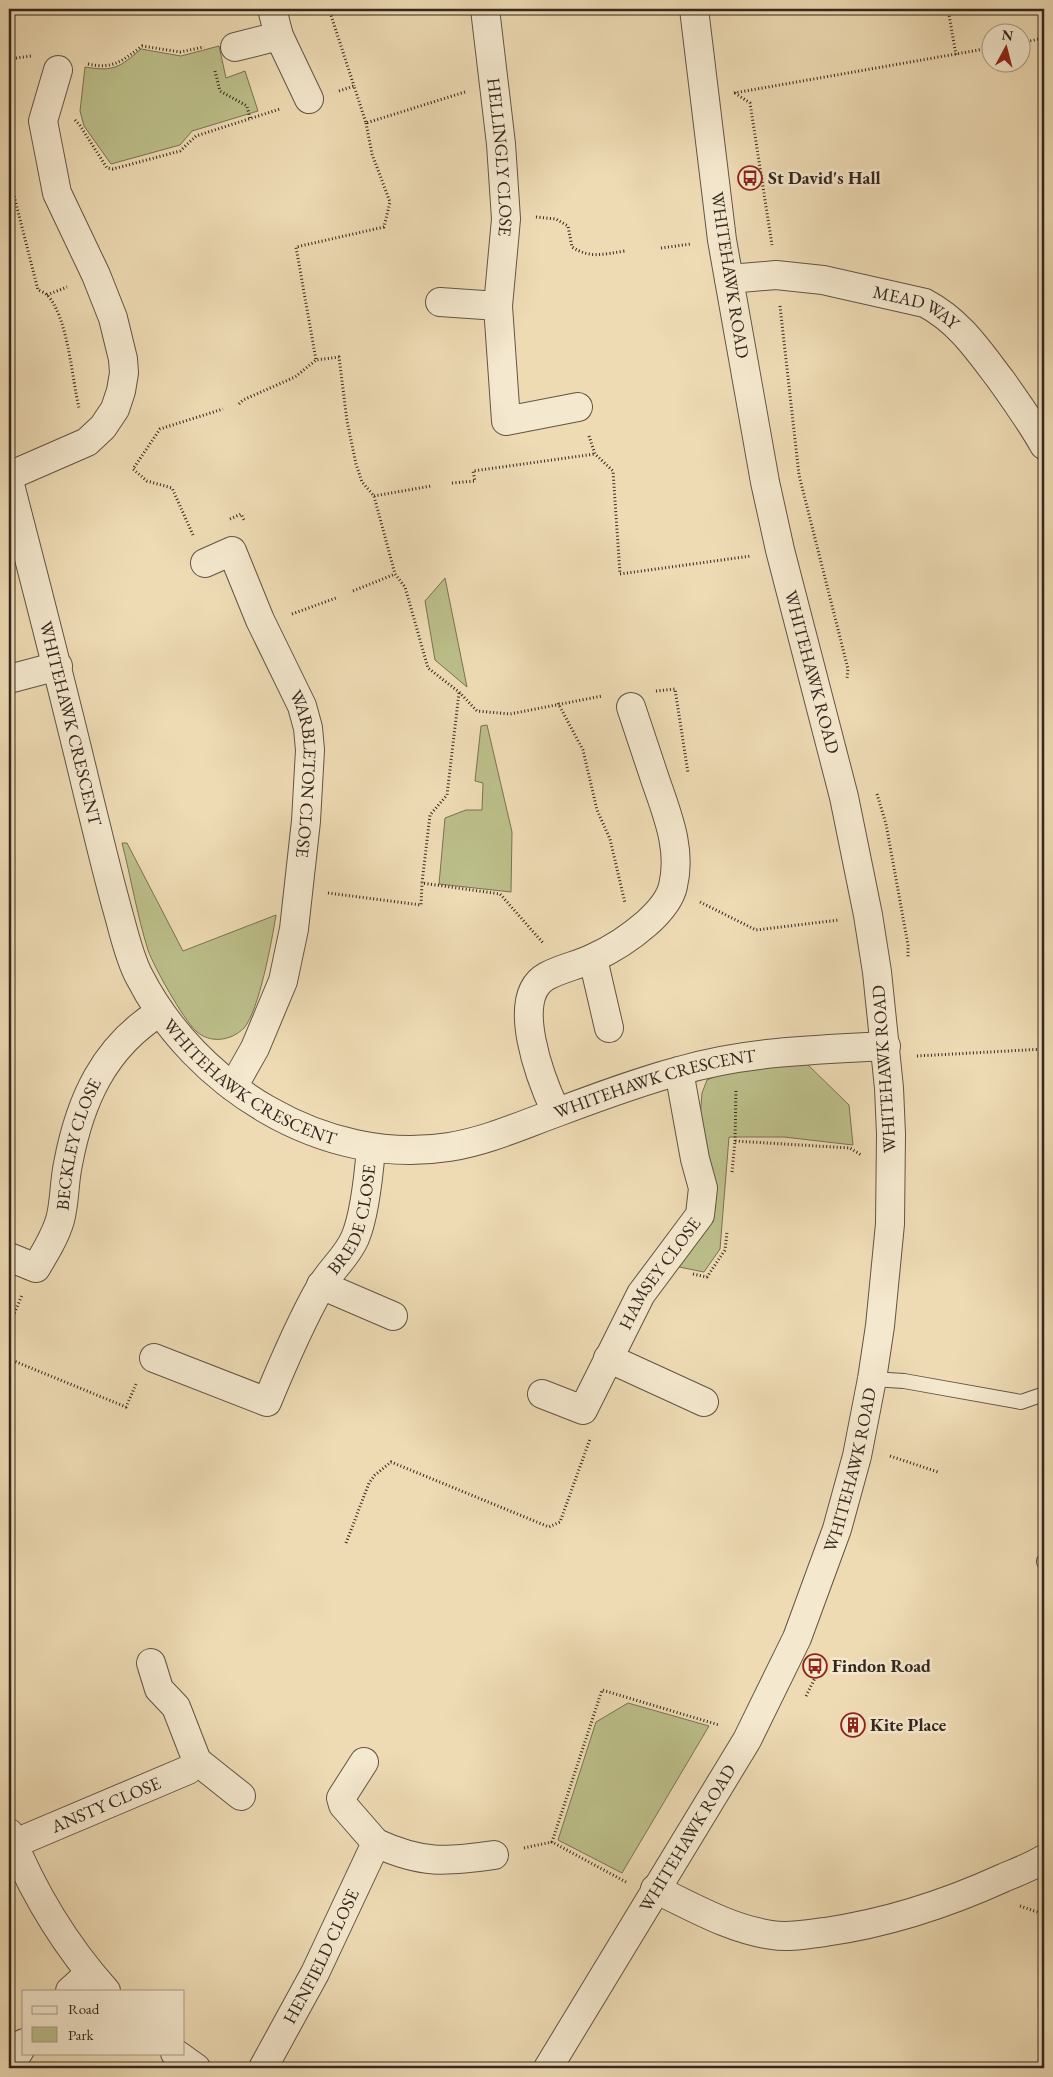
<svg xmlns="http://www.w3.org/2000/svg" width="1053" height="2077" font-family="'EB Garamond',serif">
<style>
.green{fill:#bcbf8a;stroke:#787354}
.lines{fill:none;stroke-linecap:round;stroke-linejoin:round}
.service-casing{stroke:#625444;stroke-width:16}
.minor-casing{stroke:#625444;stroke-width:30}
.path{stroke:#33271f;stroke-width:3;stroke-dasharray:1 2.5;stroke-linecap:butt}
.service{stroke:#f4e8ce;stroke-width:14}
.minor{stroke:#f4e8ce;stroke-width:28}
.labels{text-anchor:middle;stroke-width:5;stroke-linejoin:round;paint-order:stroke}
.street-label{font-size:18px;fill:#33271f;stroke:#f4e8ce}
.poi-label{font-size:18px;font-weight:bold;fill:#33271f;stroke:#f4e8ce;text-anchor:start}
</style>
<rect width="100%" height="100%" fill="#eedbb4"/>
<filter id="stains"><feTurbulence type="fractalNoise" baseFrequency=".004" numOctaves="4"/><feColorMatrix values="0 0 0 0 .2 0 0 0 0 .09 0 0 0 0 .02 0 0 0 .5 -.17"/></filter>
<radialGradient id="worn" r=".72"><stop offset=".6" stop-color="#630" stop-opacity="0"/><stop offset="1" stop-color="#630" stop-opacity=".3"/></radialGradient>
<path class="green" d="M 219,46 L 226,78 L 245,71 L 258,111 L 192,131 L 180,145 L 111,164 L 84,126 L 80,111 L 85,67 C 114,72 120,67 141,49 L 181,56 Z
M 445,578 L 467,687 L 435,660 L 425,601 Z
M 487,725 L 512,832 L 511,892 L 439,884 L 445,818 L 466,810 L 482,810 L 483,783 L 475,781 L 481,726 Z
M 122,843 L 127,843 L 183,951 L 276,915 C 272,940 259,1011 244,1028 C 231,1041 210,1044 196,1031 C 183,1019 154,967 148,950 C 137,915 131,878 122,843 Z
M 749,1062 L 805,1062 L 849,1105 L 853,1145 L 784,1137 L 729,1137 L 720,1249 L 704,1272 L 679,1267 L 710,1218 L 700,1119 L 702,1093 L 707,1080 Z
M 628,1703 L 709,1726 L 622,1873 L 558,1840 L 596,1722 Z"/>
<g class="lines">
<g class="service-casing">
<path id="service" d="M 872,1379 L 904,1381 L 1021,1402 L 1044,1394
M 1044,1562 L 1044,1561"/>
</g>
<g class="minor-casing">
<g id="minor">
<path d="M 272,9 L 279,36 L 309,99"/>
<path id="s1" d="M 485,9 L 501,144 L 506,219 L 498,306 L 506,421 L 578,407"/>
<path d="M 235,47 L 279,36"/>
<path id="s2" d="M 729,279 L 776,275 L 823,280 L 925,303 C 959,321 978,350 1001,380 C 1016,401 1031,422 1044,445"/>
<path d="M 440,302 L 498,306"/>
<path d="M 9,476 L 87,442 L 103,427 L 115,409 L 121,391 L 124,373 L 123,359 L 113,318 L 96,275 L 57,193 L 43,121 L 58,70"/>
<path id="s3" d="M 9,481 C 36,585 63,689 88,794 C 98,834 107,873 118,912 C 124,933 129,957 139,976 C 195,1086 324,1167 449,1147 C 487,1141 522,1125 558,1112 C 598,1097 638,1082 679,1071 C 746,1051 816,1050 886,1046"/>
<path id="s4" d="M 205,563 L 232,551 L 260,620 L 302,706 L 308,728 L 310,750 L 306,821 L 294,929 L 283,981 L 255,1048 L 233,1087"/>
<path d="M 9,679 L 58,666"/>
<path d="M 593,959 L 609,1028"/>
<path d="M 556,1112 C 542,1082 508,997 547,976 C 562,968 579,965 593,958 C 613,949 631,937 647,923 C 657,914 670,900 673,886 C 682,849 667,814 655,779 C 647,755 639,731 631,707"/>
<path id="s5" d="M 9,1257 L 36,1268 C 45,1253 55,1237 60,1220 C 65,1202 64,1182 68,1164 C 80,1100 104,1047 160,1012"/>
<path d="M 321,1285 L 393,1316"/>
<path id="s6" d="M 154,1358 L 267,1402 C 283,1363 299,1325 320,1288 C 330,1270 347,1257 355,1238 C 364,1217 369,1172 371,1148"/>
<path d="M 608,1358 L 704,1402"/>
<path id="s7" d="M 542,1394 L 583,1410 L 641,1294 L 700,1215 L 703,1188 L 695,1159 L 679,1071"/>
<path d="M 197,1761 L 241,1796"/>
<path d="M 9,1833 C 32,1890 65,1945 106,1991"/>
<path d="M 376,1843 C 422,1864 445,1862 494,1855"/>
<path id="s8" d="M 13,1844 L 188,1770 L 197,1761 L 176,1707 L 159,1689 L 151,1663"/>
<path d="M 655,1889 C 693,1907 730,1929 772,1935 C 789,1938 808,1934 825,1932 C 887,1923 946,1904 1003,1878 C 1017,1872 1031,1867 1044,1859"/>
<path d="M 70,1991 L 90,1973"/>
<path d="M 175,2053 L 196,2068"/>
<path d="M 9,2068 L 24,2043"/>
<path id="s9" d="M 263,2068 L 315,1973 L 376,1843 L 343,1805 L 341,1798 L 364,1762"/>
<path id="s10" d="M 548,2068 L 747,1740 L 797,1638 L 837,1529 L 857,1456 L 872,1379 L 880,1326 L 890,1224 L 891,1134 L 889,1088 L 877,972 L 868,915 L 844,797 L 780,550 L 765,482 L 722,240 L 694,9"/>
</g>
</g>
<path class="path" d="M 329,9 L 354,86
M 948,9 L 956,55
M 1020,43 L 1044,38
M 9,59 L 31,56
M 88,64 C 112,70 124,60 142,46 L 180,52 L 204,47
M 215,71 L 220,91 L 247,106 L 250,119
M 339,91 L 354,86 L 366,123 L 465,92
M 734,93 L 990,48
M 735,93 L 750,103 L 772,245
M 75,120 L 79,124 L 107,168 L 113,169 L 180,151 L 196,136 L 280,109
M 366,123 L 372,154 L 390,202 L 384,227 L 296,247 L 316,360 L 339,357 L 347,421 L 356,464 L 362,482 L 374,496 L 395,574 L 405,587 L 428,668 L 459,692 L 477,711 L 510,714 L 602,696
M 9,176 L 38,290 C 41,291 45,293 48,296 C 68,318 72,379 79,408
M 536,217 L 556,219 L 568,226 L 572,247 C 591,259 604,254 625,251
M 661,248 L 691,244
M 47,295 L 67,287
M 780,306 L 799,475 L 848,669 L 847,678
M 239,404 L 243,400 L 295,377 L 316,360
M 589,436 L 595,454 L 613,471 L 620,574 L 751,556
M 452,483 L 475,481 L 473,471 L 595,454
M 374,496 L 431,486
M 230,519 L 241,514 L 245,522
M 193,535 L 172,488 L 147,481 L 133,469 L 160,429 L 223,409
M 353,591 L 395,574
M 292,614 L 336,598
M 656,691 L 675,689 L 688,773
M 459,693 L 447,795 L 430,815 L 422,883 L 500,894 L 544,944
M 558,703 L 583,750 L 597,810 L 610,839 L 625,903
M 877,794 L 886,824 L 908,945 L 908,957
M 328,893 L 421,905 L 422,883
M 700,902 L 756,930 L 839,920
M 917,1056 L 1044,1049
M 735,1141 L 736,1089
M 732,1172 L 735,1141 L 850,1148 L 861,1155
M 693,1274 L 707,1277 L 725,1250 L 727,1233
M 9,1326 L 22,1295
M 9,1359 L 126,1407 L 137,1382
M 890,1456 L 938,1472
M 346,1543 L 369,1483 L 375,1475 L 391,1462 L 549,1527 L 560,1522 L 590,1439
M 806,1696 L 821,1666
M 524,1848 L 552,1842
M 626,1882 L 552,1842 L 602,1690 L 719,1725
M 1020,1906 L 1037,1912 L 1044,1920"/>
<use href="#service" class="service"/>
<use href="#minor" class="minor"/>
</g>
<defs>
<g id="bus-ring" transform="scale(1.25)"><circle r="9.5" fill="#f4e8ce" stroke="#8f2418" stroke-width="1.5"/><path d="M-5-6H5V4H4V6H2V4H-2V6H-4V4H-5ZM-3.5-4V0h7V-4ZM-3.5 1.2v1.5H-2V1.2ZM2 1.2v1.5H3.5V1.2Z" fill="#8f2418"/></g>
<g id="building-ring" transform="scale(1.25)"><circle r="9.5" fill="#f4e8ce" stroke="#8f2418" stroke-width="1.5"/><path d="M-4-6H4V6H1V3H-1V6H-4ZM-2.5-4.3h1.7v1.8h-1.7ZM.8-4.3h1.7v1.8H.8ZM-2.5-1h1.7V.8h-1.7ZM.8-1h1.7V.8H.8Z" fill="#8f2418"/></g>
</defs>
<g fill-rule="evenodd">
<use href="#bus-ring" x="750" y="178"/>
<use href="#bus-ring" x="815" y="1666"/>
<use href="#building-ring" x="853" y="1725"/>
</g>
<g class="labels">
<g class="street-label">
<text dy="6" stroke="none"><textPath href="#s1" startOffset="149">HELLINGLY CLOSE</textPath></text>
<text transform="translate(730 275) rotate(81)" y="6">WHITEHAWK ROAD</text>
<text dy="6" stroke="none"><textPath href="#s2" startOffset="192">MEAD WAY</textPath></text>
<text transform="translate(812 672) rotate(75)" y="6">WHITEHAWK ROAD</text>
<text dy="6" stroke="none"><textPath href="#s3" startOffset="250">WHITEHAWK CRESCENT</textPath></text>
<text dy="6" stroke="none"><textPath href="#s4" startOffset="268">WARBLETON CLOSE</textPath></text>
<text transform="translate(884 1069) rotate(-94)" y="6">WHITEHAWK ROAD</text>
<text dy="6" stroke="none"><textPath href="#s3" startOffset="670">WHITEHAWK CRESCENT</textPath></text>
<text dy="6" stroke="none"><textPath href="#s3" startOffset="1105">WHITEHAWK CRESCENT</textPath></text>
<text dy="6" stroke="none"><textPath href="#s5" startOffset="161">BECKLEY CLOSE</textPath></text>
<text dy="6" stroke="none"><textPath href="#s6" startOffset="325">BREDE CLOSE</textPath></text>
<text dy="6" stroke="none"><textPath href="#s7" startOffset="201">HAMSEY CLOSE</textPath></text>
<text dy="6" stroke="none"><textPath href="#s10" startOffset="674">WHITEHAWK ROAD</textPath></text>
<text dy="6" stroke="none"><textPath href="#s8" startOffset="101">ANSTY CLOSE</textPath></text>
<text dy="6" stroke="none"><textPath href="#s10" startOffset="269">WHITEHAWK ROAD</textPath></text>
<text dy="6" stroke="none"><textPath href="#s9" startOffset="126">HENFIELD CLOSE</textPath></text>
</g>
<g class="poi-label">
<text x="768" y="184">St David's Hall</text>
<text x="832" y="1672">Findon Road</text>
<text x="870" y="1731">Kite Place</text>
</g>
</g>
<rect width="1053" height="2077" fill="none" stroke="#eedbb4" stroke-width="30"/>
<rect x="10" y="10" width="1033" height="2057" fill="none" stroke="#33271f" stroke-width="2.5"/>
<rect x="15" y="15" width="1023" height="2047" fill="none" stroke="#33271f"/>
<rect x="22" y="1990" width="162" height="65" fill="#f4e8ce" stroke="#a79b88"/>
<rect x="32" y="2006" width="25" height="8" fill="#f4e8ce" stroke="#a79b88"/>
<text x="68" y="2014" font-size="15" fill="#33271f">Road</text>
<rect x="32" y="2027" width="25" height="15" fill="#bcbf8a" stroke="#a79b88"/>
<text x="68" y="2040" font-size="15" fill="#33271f">Park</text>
<g transform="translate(1006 48) rotate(7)"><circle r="24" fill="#f4e8ce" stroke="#a79b88"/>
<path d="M0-4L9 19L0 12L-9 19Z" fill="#8f2418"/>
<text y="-8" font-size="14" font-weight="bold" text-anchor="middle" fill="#33271f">N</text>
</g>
<rect width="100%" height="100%" filter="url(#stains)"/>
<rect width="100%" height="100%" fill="url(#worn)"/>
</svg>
